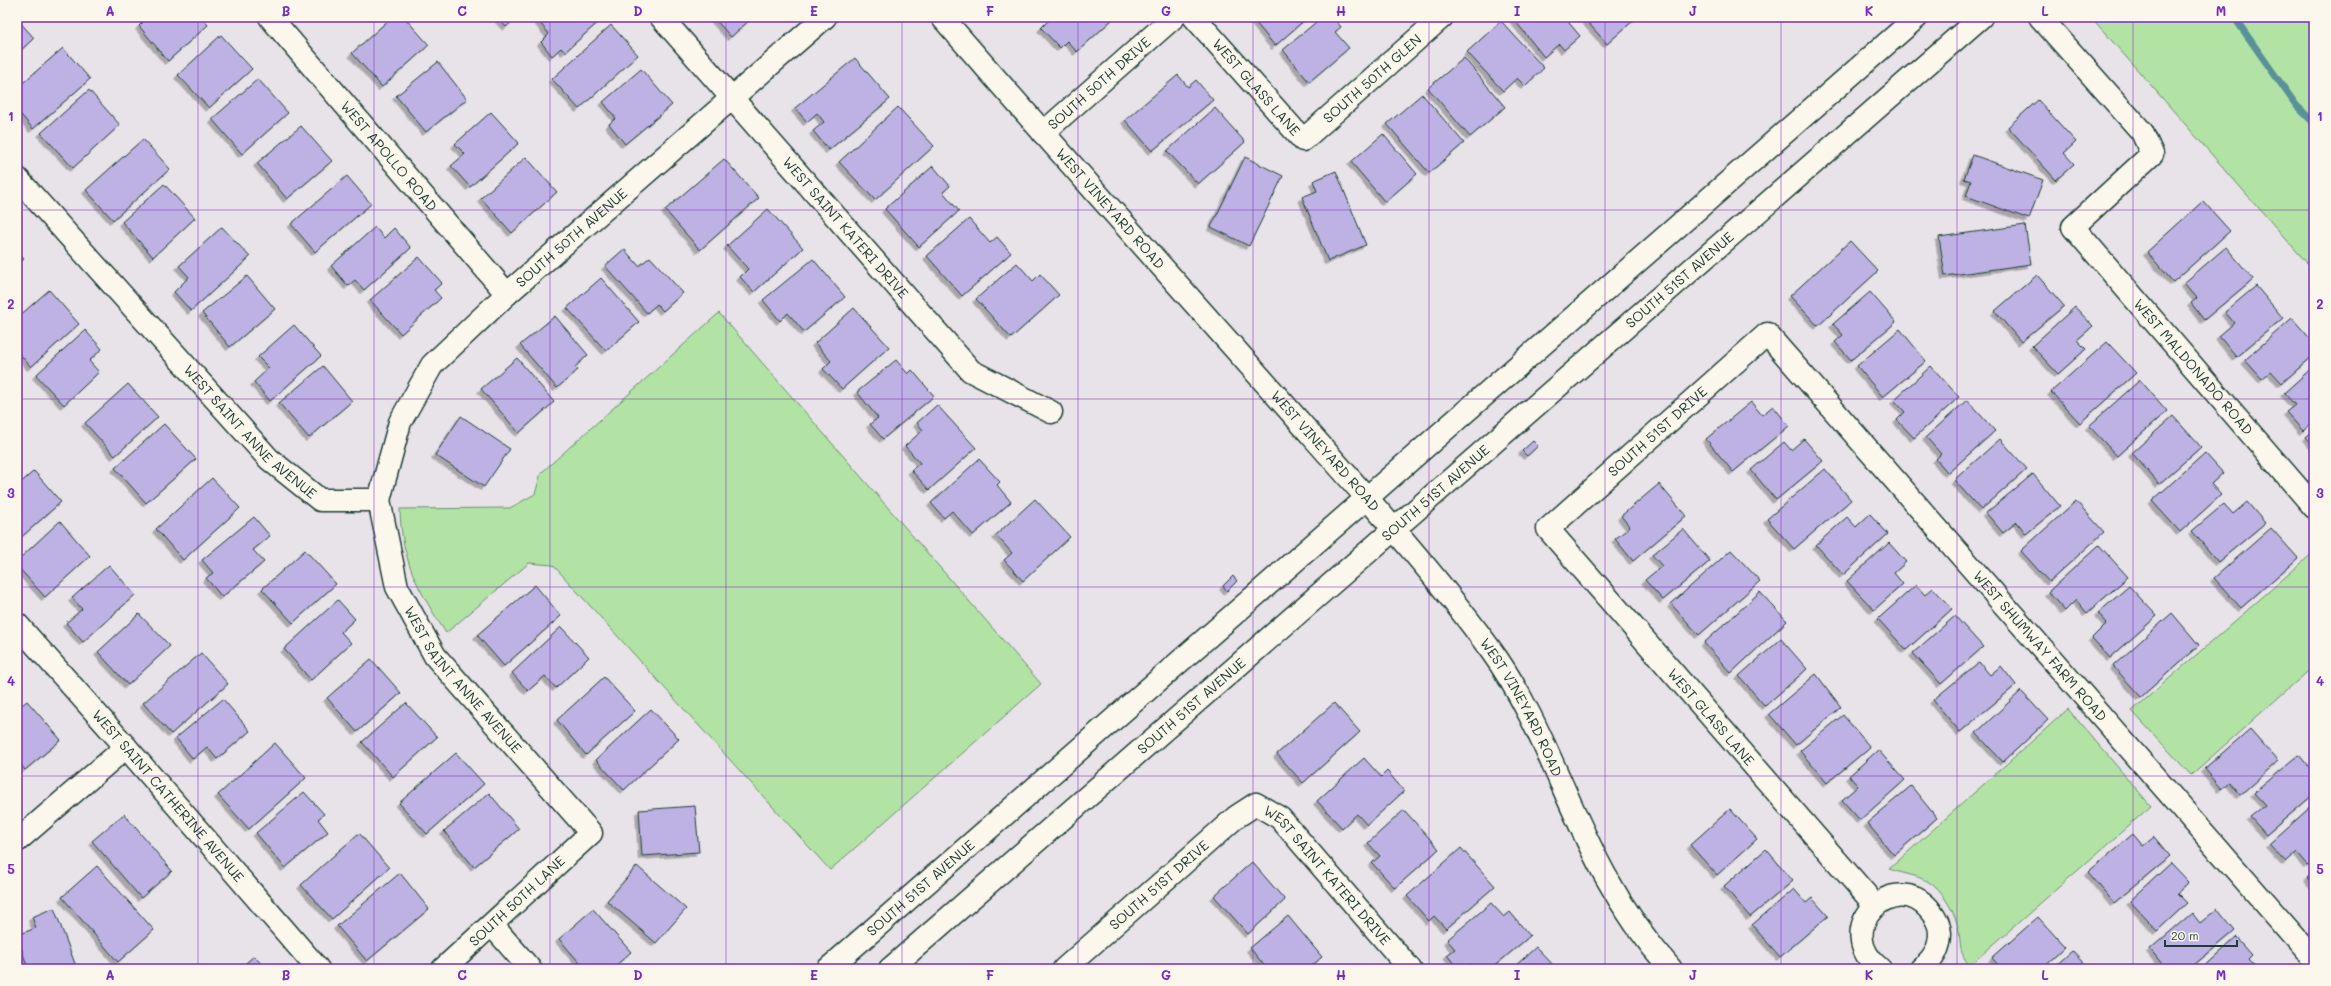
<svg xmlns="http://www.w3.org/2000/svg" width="2331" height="986" font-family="Mali,sans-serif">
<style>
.green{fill:#b2e3a4;stroke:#68906c}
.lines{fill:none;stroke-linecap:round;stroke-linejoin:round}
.stream{stroke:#589199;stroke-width:7}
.building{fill:#bdb2e3;stroke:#1f3d34;filter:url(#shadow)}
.minor-casing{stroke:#1f3d34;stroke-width:25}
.major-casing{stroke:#1f3d34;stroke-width:25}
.minor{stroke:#fbf7ec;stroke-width:22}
.major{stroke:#fbf7ec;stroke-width:22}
.grid{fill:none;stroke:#7b2cbf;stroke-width:1;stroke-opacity:0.55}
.labels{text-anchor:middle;stroke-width:3.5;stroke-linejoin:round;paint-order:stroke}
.street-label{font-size:14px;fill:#1f3d34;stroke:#fbf7ec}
.neatline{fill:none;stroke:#7b2cbf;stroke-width:1.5}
.grid-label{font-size:13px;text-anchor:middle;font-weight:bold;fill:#7b2cbf}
</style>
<defs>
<filter id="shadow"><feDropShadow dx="-3.5" dy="3.5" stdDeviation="0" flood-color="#0004"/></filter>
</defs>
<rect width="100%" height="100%" fill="#e8e2e9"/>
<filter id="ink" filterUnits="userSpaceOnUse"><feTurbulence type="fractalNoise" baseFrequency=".025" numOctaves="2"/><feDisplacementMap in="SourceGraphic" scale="8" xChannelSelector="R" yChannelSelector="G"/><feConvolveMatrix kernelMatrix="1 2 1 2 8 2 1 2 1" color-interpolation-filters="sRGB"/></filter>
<g filter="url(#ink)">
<path class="green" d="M 2091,17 L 2314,17 L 2314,271 Z
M 719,313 L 1041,684 L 830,870 L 553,565 L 529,563 L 446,633 C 419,591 401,561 400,509 L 510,508 L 535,494 L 541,473 Z
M 2314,552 L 2314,666 L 2191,775 L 2132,711 Z
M 2068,709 L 2151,806 L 1969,966 C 1959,950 1961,949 1959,931 C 1956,914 1943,890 1927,881 C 1916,875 1900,873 1889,869 Z"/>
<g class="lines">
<path class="stream" d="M 2234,17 L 2296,105 L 2314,123"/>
</g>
<path class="building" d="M 148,17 L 201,17 L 208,25 L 168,61 L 139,26 Z
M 392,17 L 404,17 L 429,45 L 382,87 L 352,53 Z
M 497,17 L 517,17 L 506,27 Z
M 535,17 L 604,17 L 565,52 L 561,48 L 552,56 L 541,42 L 549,34 Z
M 713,17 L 753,17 L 731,37 Z
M 1052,17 L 1115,17 L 1077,52 L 1067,41 L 1060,48 L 1041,28 Z
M 1251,17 L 1308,17 L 1275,46 Z
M 1322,17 L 1333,17 L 1341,27 L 1335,32 L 1349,48 L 1309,82 L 1283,50 Z
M 1512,17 L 1564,17 L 1580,36 L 1564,50 L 1559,44 L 1544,57 Z
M 1583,17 L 1637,17 L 1607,44 Z
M 17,19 L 34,38 L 17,54 Z
M 1501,21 L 1544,68 L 1525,86 L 1517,78 L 1503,91 L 1467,52 Z
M 611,25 L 638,55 L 579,109 L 552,79 Z
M 221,35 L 252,69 L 209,108 L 178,75 Z
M 63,48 L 90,79 L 33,129 L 17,110 L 17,88 Z
M 855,58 L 890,99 L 829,150 L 813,131 L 824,122 L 817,113 L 807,122 L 795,108 Z
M 1464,58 L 1505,107 L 1470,137 L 1428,88 Z
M 438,62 L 467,99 L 426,132 L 396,96 Z
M 641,69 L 672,105 L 625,144 L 609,124 L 616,118 L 603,102 Z
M 1178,75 L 1188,87 L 1196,80 L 1213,100 L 1152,151 L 1125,120 Z
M 258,79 L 288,113 L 242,154 L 212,119 Z
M 89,90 L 120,125 L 73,168 L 41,133 Z
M 1422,94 L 1464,143 L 1429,173 L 1387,124 Z
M 2038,100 L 2076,142 L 2064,153 L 2074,164 L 2056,180 L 2008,127 Z
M 898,107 L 934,146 L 875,200 L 839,162 Z
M 1215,108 L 1245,142 L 1198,184 L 1167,151 Z
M 491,112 L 519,143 L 470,187 L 451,166 L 465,154 L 455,144 Z
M 301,126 L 332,161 L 287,199 L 257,163 Z
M 1383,134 L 1417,174 L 1385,202 L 1351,162 Z
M 143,139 L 170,169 L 113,220 L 86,190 Z
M 1973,155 L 2043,180 L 2029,219 L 1966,196 L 1971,181 L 1964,179 Z
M 526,157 L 557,192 L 512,233 L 481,198 Z
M 1245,157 L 1283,176 L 1249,246 L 1211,227 Z
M 724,159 L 759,198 L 700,250 L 665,210 Z
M 933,166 L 950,186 L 943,192 L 959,211 L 919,247 L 885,209 Z
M 1336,171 L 1366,245 L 1328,261 L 1302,197 L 1317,191 L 1313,181 Z
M 347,176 L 371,204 L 315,252 L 291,224 Z
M 164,184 L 195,218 L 153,257 L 122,222 Z
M 2203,201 L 2230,231 L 2173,282 L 2147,252 Z
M 768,209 L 803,248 L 754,292 L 740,277 L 748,269 L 727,246 Z
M 969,219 L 990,243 L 997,237 L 1011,253 L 962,296 L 927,256 Z
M 2025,225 L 2031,264 L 1945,276 L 1939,237 Z
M 222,227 L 250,257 L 191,311 L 174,292 L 189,277 L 179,266 Z
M 375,227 L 384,238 L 394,228 L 411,248 L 364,290 L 355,280 L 348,286 L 331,266 Z
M 1850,241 L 1878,271 L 1818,326 L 1790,296 Z
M 2226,247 L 2253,279 L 2204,320 L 2191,303 L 2197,298 L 2184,283 Z
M 624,249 L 639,266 L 650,257 L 683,293 L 663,311 L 657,304 L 647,313 L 605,266 Z
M 17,252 L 24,259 L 17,266 Z
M 419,257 L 442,283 L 434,290 L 441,298 L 401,334 L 370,300 Z
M 813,259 L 845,297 L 804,332 L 788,313 L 780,321 L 763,300 Z
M 1017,263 L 1033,281 L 1040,274 L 1059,295 L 1011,338 L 976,299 Z
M 2037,275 L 2064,306 L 2021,342 L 1995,311 Z
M 247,276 L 275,309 L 230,347 L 202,313 Z
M 601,278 L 639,322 L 606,351 L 567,308 Z
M 2256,286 L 2283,318 L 2236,357 L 2219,336 L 2234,323 L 2225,312 Z
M 49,290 L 79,324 L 31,367 L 17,351 L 17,318 Z
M 1870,292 L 1896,322 L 1851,360 L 1835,342 L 1843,335 L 1833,324 Z
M 2075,307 L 2093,326 L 2077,340 L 2086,349 L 2058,374 L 2032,346 Z
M 854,308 L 889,347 L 842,389 L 823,369 L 831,361 L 815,343 Z
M 555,316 L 588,355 L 575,367 L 578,370 L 557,388 L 520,345 Z
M 2292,318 L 2314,343 L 2314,355 L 2282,383 L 2271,371 L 2262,379 L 2245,360 Z
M 294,325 L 321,356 L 270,401 L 254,382 L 269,368 L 258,357 Z
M 1900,329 L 1926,361 L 1883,397 L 1857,366 Z
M 85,330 L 102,349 L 89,361 L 99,372 L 64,405 L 36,375 Z
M 2107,342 L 2136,373 L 2080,423 L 2051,392 Z
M 517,358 L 554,402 L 519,433 L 481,389 Z
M 896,360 L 908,374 L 912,370 L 934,396 L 883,439 L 870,424 L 878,418 L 857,392 Z
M 323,366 L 352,401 L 309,438 L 279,403 Z
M 1931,366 L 1959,397 L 1914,438 L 1897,420 L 1905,412 L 1894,400 Z
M 2314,366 L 2314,421 L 2303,431 L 2286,412 L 2295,405 L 2284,393 Z
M 2140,380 L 2167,411 L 2117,456 L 2089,426 Z
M 128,384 L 158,417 L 115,456 L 85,423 Z
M 1967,400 L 1995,431 L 1948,473 L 1936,459 L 1941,454 L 1926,437 Z
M 1751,402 L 1762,415 L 1773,406 L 1789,426 L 1733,472 L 1706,439 Z
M 937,405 L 976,448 L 929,490 L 911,470 L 920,463 L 905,446 L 923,430 L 917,423 Z
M 461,416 L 510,449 L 484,487 L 435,455 Z
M 2173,416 L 2201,447 L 2159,484 L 2132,453 Z
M 164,424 L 196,459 L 146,503 L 115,468 Z
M 2314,430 L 2314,446 L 2306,437 Z
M 1804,439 L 1823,461 L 1776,500 L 1751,470 L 1784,442 L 1791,450 Z
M 2000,439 L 2027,469 L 1981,510 L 1954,480 Z
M 1533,441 L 1538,446 L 1527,456 L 1522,451 Z
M 2205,453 L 2223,473 L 2211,484 L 2221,495 L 2180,532 L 2152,501 Z
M 979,459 L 1000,482 L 997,485 L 1011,502 L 973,535 L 952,511 L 944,518 L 931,503 Z
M 1825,469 L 1851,500 L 1794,549 L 1767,519 Z
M 34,471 L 61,502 L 17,541 L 17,486 Z
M 2033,474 L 2060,506 L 2026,534 L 2017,522 L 2003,533 L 1986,513 Z
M 212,478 L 240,508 L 183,560 L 156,529 Z
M 1659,484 L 1686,516 L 1633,561 L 1615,539 L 1630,527 L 1621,516 Z
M 1035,499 L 1070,537 L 1023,581 L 1004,560 L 1012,553 L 996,535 Z
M 2076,501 L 2104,532 L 2049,582 L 2021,551 Z
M 2247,502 L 2265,523 L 2218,562 L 2192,531 L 2224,504 L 2233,514 Z
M 1870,514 L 1888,534 L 1843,575 L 1816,545 L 1847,517 L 1856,527 Z
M 254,517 L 270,536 L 253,550 L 264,562 L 222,597 L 206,578 L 213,573 L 202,560 Z
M 60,521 L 90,556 L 45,597 L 17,566 L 17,561 Z
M 2271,528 L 2298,558 L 2241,608 L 2214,578 Z
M 1683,529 L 1710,561 L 1663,600 L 1645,580 L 1662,566 L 1652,555 Z
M 1889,543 L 1906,562 L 1894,573 L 1903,584 L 1874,610 L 1847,581 Z
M 2099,545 L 2128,577 L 2087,613 L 2076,600 L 2065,611 L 2048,592 Z
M 305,550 L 336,584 L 293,623 L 262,589 Z
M 1731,550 L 1760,581 L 1699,635 L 1671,604 Z
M 109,565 L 135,595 L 83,642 L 66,623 L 82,609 L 72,598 Z
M 1233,576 L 1237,581 L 1227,591 L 1223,586 Z
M 535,585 L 561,616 L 504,666 L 477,635 Z
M 1916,585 L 1925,595 L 1933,588 L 1952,609 L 1906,650 L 1878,619 Z
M 2129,586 L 2157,616 L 2110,658 L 2092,638 L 2107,623 L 2098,613 Z
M 1760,592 L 1787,621 L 1731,673 L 1704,643 Z
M 338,600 L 355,619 L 341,632 L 351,643 L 311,680 L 284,649 Z
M 2172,613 L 2199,645 L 2141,697 L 2113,666 Z
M 139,614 L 170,646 L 128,685 L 98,652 Z
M 1955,616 L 1983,647 L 1941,684 L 1913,653 Z
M 561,627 L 589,657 L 556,688 L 545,676 L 528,691 L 512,673 Z
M 1781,639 L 1807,669 L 1765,706 L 1739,676 Z
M 201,653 L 228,684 L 171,734 L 143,703 Z
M 371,659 L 401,693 L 357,732 L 327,698 Z
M 1979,662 L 1990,675 L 2001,666 L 2016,685 L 1960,732 L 1933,700 Z
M 1816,674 L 1841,707 L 1796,745 L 1769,714 Z
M 604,677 L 635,711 L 586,755 L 557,720 Z
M 2021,691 L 2048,720 L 2003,762 L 1976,733 Z
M 223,699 L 250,731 L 217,759 L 207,747 L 193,759 L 176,738 Z
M 27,701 L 61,740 L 25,770 L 17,760 L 17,709 Z
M 406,703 L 437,737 L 393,777 L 362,742 Z
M 1334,703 L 1360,732 L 1303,783 L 1277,754 Z
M 651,709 L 679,739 L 624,790 L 596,760 Z
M 1843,715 L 1870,747 L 1827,783 L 1800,751 Z
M 2250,729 L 2278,761 L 2240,795 L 2229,782 L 2221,789 L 2204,769 Z
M 275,743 L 306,778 L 249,829 L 218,795 Z
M 1878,750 L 1905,780 L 1860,820 L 1842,800 L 1858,786 L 1849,776 Z
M 456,753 L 484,784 L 427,834 L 399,803 Z
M 2299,755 L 2314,773 L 2314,794 L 2266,835 L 2250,817 L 2265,805 L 2254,793 Z
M 1364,758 L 1381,777 L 1387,771 L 1404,791 L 1367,825 L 1357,814 L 1342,828 L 1317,801 Z
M 1911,786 L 1937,818 L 1894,855 L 1867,823 Z
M 304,792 L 324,814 L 318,819 L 328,832 L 285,868 L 256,833 Z
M 489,793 L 519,829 L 474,867 L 444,831 Z
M 2314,804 L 2314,860 L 2308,865 L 2297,852 L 2286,862 L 2269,844 Z
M 695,806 L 699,852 L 642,856 L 639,810 Z
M 1730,809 L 1757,839 L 1717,875 L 1690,845 Z
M 1404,810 L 1439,849 L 1395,888 L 1372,863 L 1380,856 L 1368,843 Z
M 124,814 L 172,871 L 141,898 L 92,841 Z
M 359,833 L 389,868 L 332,919 L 301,885 Z
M 2133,834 L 2143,846 L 2154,837 L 2170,856 L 2114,903 L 2088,872 Z
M 1461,848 L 1495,886 L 1446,929 L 1434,916 L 1429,921 L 1407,896 Z
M 1766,849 L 1793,881 L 1750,917 L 1724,886 Z
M 1252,862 L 1285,900 L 1248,934 L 1214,896 Z
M 2171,863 L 2189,882 L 2177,893 L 2187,903 L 2157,931 L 2130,901 Z
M 97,866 L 154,930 L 118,962 L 62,897 Z
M 637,866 L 686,909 L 656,943 L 607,901 Z
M 2314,872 L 2314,886 L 2307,878 Z
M 400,873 L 429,909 L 367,961 L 337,926 Z
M 1794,889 L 1806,903 L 1812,898 L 1828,916 L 1780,957 L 1752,925 Z
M 1491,903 L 1504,917 L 1510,912 L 1530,936 L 1491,969 L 1474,969 L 1470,964 L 1465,969 L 1458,969 L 1447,955 L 1455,949 L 1447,940 Z
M 54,908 L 77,969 L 28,969 L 17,935 L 36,928 L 32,917 Z
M 593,909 L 631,952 L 612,969 L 585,969 L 559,939 Z
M 2217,909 L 2235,931 L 2189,969 L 2166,969 L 2150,949 L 2192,913 L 2200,923 Z
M 1288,916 L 1322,957 L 1308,969 L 1267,969 L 1250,948 Z
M 2038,917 L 2065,947 L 2041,969 L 2002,969 L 1992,958 Z
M 2237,937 L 2252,954 L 2248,958 L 2258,969 L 2202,969 Z
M 1536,947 L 1557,969 L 1512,969 Z
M 2072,951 L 2089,969 L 2052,969 Z
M 254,956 L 266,969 L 239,969 Z"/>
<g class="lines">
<g class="minor-casing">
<g id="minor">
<path id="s1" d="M 270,17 L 507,294"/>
<path id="s2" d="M 661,17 L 971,371 L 1051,412"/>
<path id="s3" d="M 942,17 C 1052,144 1164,269 1275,394 C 1348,477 1424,559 1490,649 C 1540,717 1564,801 1605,875 C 1623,908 1646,941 1671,969"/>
<path id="s4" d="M 1194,17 L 1303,140 L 1442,17"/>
<path id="s5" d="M 2040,17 L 2142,132 L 2152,154 L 2073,227 L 2314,507"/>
<path id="s6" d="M 1043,133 L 1174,17"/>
<path id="s7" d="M 17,178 L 269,459 L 320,500 L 379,500 L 397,587 L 435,656 L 591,833 L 443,969"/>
<path id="s8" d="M 379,500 L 400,422 L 432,365 L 507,294 L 825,17"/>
<path id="s9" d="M 17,624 L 126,747 L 318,969"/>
<path d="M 17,841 L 126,747"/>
<path id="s10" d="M 1875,905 L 1548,529 L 1767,334 L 2314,959"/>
<path d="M 492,925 L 530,969"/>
<path id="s11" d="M 1064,969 L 1236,817 L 1256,804 L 1280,818 L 1410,969"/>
<path d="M 1880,969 C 1830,930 1893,868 1929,909 C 1935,916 1940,924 1940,933 C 1940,948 1933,961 1921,969"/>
</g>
</g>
<g class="major-casing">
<g id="major">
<path id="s12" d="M 828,969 L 1917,17"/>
<path id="s13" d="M 890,969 L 1981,17"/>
</g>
</g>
<use href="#minor" class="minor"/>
<use href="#major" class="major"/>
</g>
</g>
<path class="grid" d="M 198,17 L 198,969M 374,17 L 374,969M 550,17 L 550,969M 726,17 L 726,969M 902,17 L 902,969M 1078,17 L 1078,969M 1253,17 L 1253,969M 1429,17 L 1429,969M 1605,17 L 1605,969M 1781,17 L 1781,969M 1957,17 L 1957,969M 2133,17 L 2133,969M 17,210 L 2314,210M 17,399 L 2314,399M 17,587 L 2314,587M 17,776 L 2314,776"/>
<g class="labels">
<g class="street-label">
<text dy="5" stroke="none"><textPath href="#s4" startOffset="257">SOUTH 50TH GLEN</textPath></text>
<text dy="5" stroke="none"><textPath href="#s6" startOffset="75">SOUTH 50TH DRIVE</textPath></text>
<text dy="5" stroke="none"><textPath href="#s4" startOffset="94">WEST GLASS LANE</textPath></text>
<text dy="5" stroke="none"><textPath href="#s1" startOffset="183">WEST APOLLO ROAD</textPath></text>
<text dy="5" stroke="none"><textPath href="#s3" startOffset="255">WEST VINEYARD ROAD</textPath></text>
<text dy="5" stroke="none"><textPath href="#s2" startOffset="280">WEST SAINT KATERI DRIVE</textPath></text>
<text dy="5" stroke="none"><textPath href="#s8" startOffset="335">SOUTH 50TH AVENUE</textPath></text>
<text dy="5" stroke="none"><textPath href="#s13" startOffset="1048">SOUTH 51ST AVENUE</textPath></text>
<text dy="5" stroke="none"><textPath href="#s5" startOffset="470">WEST MALDONADO ROAD</textPath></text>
<text dy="5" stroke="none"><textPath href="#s7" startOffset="345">WEST SAINT ANNE AVENUE</textPath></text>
<text dy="5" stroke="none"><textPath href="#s10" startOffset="645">SOUTH 51ST DRIVE</textPath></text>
<text dy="5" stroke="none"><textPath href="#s3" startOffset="579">WEST VINEYARD ROAD</textPath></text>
<text dy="5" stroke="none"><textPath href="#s13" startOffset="724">SOUTH 51ST AVENUE</textPath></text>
<text dy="5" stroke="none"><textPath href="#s10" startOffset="1206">WEST SHUMWAY FARM ROAD</textPath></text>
<text dy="5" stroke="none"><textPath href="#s7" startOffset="705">WEST SAINT ANNE AVENUE</textPath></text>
<text dy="5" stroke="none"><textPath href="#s13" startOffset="400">SOUTH 51ST AVENUE</textPath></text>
<text dy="5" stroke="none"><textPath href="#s3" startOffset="903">WEST VINEYARD ROAD</textPath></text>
<text transform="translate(1711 717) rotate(49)" y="5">WEST GLASS LANE</text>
<text dy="5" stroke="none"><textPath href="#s9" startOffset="229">WEST SAINT CATHERINE AVENUE</textPath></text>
<text dy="5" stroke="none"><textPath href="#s11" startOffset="355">WEST SAINT KATERI DRIVE</textPath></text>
<text dy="5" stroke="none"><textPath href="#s11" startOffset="127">SOUTH 51ST DRIVE</textPath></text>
<text dy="5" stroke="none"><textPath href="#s12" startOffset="123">SOUTH 51ST AVENUE</textPath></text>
<text transform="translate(517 901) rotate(-43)" y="5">SOUTH 50TH LANE</text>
</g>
</g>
<rect width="2331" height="986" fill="none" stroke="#fbf7ec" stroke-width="44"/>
<path d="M2165 940v6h72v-6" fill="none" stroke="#1f3d34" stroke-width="2"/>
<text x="2171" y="940" font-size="12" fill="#1f3d34" stroke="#fbf7ec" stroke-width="3" paint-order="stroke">20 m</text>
<rect x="22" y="22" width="2287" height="942" class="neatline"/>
<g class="grid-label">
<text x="110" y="16">A</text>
<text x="286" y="16">B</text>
<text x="462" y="16">C</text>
<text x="638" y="16">D</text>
<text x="814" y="16">E</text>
<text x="990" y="16">F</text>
<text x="1166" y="16">G</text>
<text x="1341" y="16">H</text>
<text x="1517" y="16">I</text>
<text x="1693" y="16">J</text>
<text x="1869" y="16">K</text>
<text x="2045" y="16">L</text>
<text x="2221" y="16">M</text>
<text x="11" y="121">1</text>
<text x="2320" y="121">1</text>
<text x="11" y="309">2</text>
<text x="2320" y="309">2</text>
<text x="11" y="498">3</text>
<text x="2320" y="498">3</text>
<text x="11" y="686">4</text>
<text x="2320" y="686">4</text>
<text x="11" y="874">5</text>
<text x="2320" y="874">5</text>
<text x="110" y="980">A</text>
<text x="286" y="980">B</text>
<text x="462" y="980">C</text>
<text x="638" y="980">D</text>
<text x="814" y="980">E</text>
<text x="990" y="980">F</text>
<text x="1166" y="980">G</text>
<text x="1341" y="980">H</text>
<text x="1517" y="980">I</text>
<text x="1693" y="980">J</text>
<text x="1869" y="980">K</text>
<text x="2045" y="980">L</text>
<text x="2221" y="980">M</text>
</g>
</svg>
